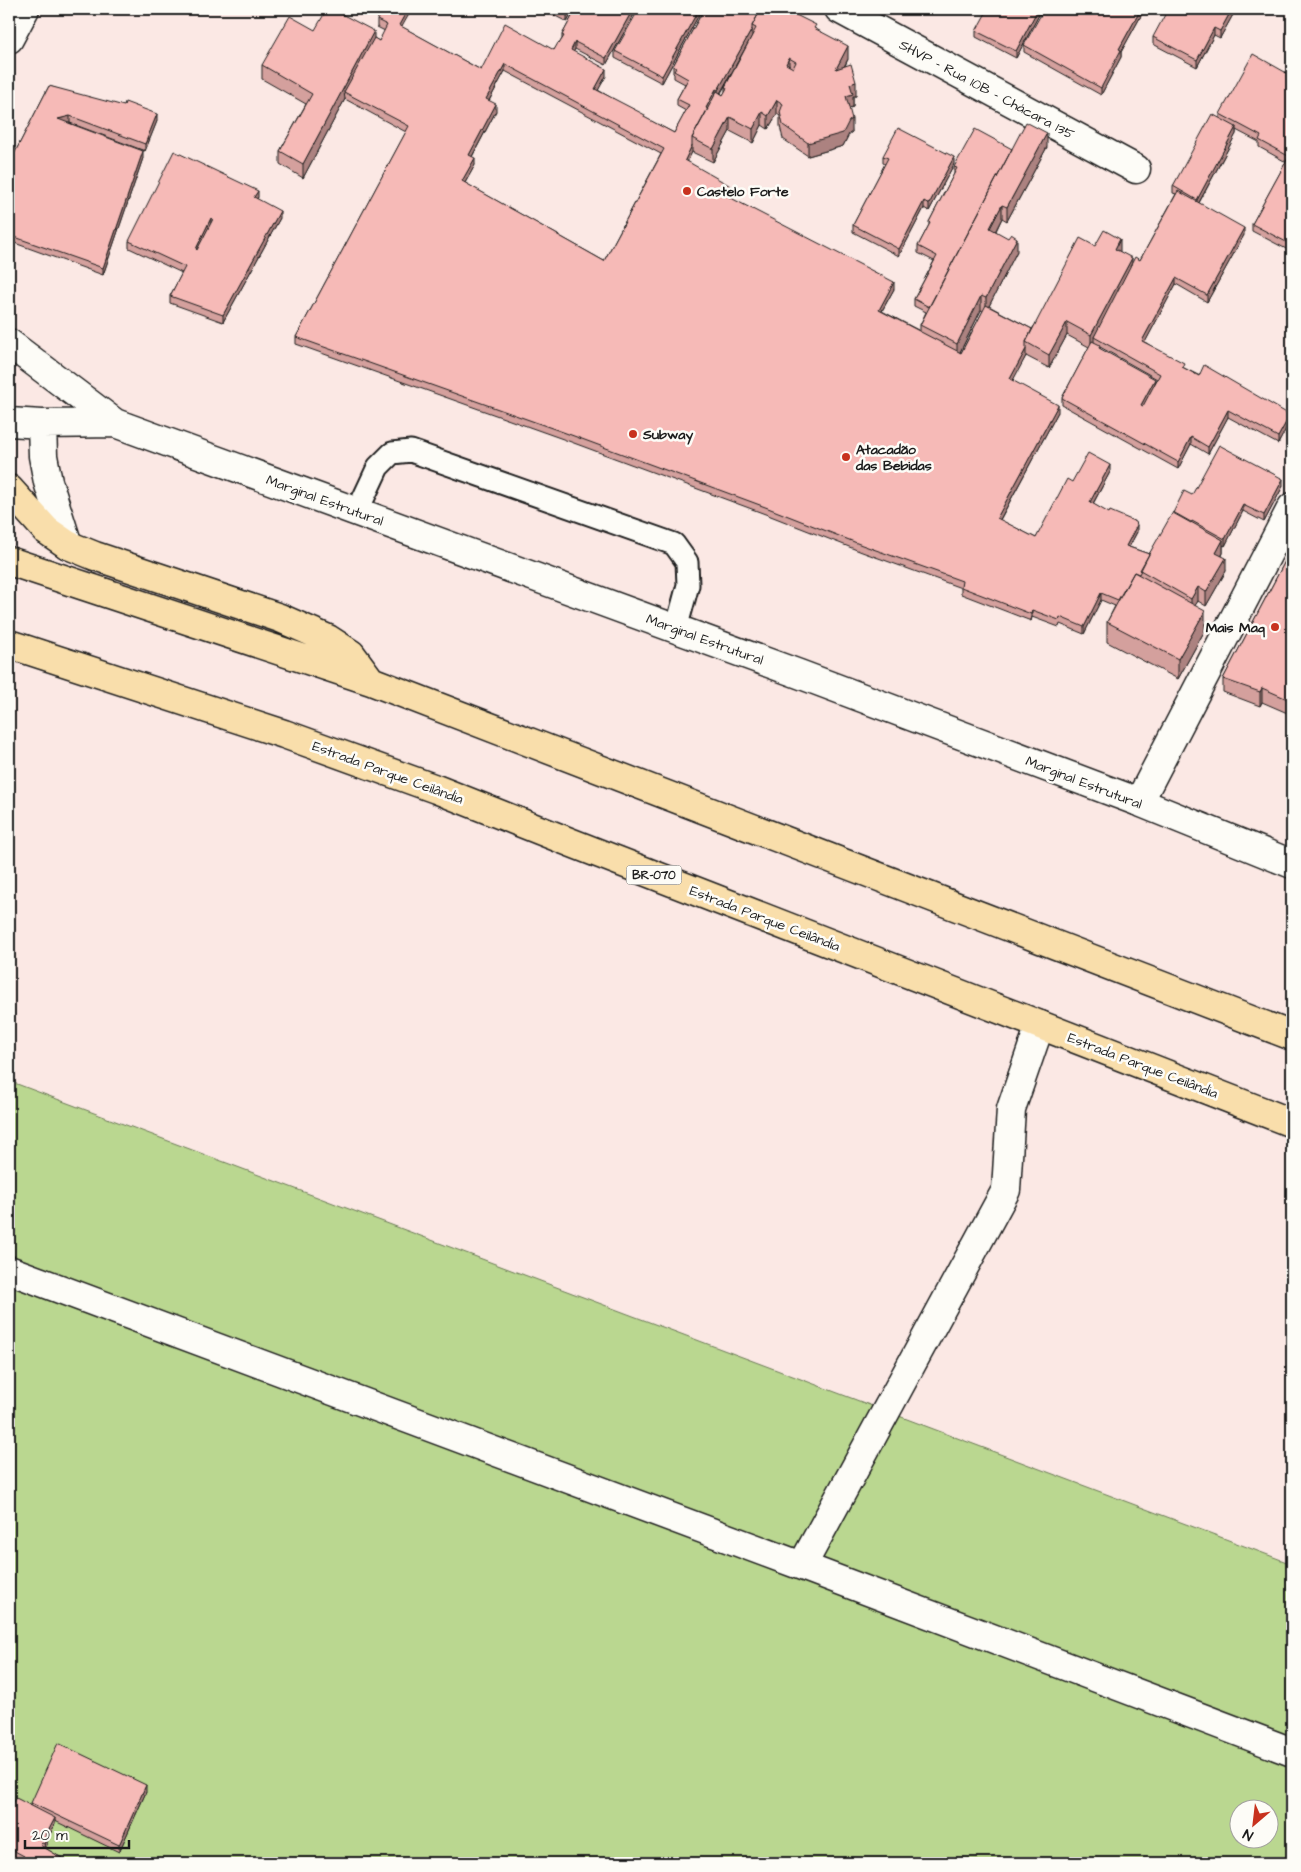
<svg xmlns="http://www.w3.org/2000/svg" width="1301" height="1872" font-family="'Architects Daughter',sans-serif">
<style>
.green{fill:#bad790;stroke:#6b7a56;fill-rule:evenodd}
.lines{fill:none;stroke-linecap:round;stroke-linejoin:round}
.service-casing{stroke:#1c1c1c;stroke-width:25}
.minor-casing{stroke:#1c1c1c;stroke-width:31}
.tertiary-casing{stroke:#1c1c1c;stroke-width:31}
.motorway-casing{stroke:#1c1c1c;stroke-width:31}
.service{stroke:#fdfcf7;stroke-width:21}
.minor{stroke:#fdfcf7;stroke-width:28}
.tertiary{stroke:#fdfcf7;stroke-width:28}
.motorway{stroke:#f9deab;stroke-width:28}
.wall{fill:#d4a09d;stroke:#1c1c1c;fill-rule:evenodd}
.shaded-wall{fill:#ac8280;stroke:#1c1c1c}
.building{fill:#f6bab7;stroke:#1c1c1c;fill-rule:evenodd}
.poi-dot{fill:#c8321e;stroke:#fdfcf7;stroke-width:2}
.labels{text-anchor:middle;stroke-width:5;stroke-linejoin:round;paint-order:stroke}
.shield{fill:#fdfcf7;stroke:#605f5e;stroke-width:1}
.shield-label{font-size:12px;font-weight:bold;fill:#1c1c1c}
.street-label{font-size:14px;fill:#1c1c1c;stroke:#fdfcf7}
.poi-label{font-size:14px;font-weight:bold;fill:#1c1c1c;stroke:#fdfcf7;text-anchor:start}
</style>
<rect width="100%" height="100%" fill="#fbe8e4"/>
<filter id="ink" filterUnits="userSpaceOnUse"><feTurbulence type="fractalNoise" baseFrequency=".02" numOctaves="2"/><feDisplacementMap in="SourceGraphic" scale="10" xChannelSelector="R" yChannelSelector="G"/><feConvolveMatrix kernelMatrix="1 2 1 2 8 2 1 2 1" color-interpolation-filters="sRGB"/></filter>
<g filter="url(#ink)">
<path class="green" d="M 9,1081 L 1292,1564 L 1292,1863 L 9,1863 ZM 1238,1810 L 1268,1810 L 1268,1840 L 1238,1840 Z"/>
<g class="lines">
<g class="service-casing">
<path id="service" d="M 357,512 L 378,467 L 392,453 L 411,451 L 674,544 L 687,562 L 688,585 L 676,629"/>
</g>
<g class="minor-casing">
<path id="minor" d="M 839,9 L 1136,169
M 1139,802 L 1292,507
M 9,1270 L 802,1566 L 1292,1752
M 802,1566 L 1006,1190 L 1011,1109 L 1040,1025"/>
</g>
<g class="tertiary-casing">
<path id="tertiary" d="M 9,39 L 25,9
M 9,343 L 115,423 L 799,674 L 1139,802 L 1292,864
M 9,422 L 42,424 L 115,423
M 42,424 L 43,456 L 48,482 L 68,545"/>
</g>
<g class="motorway-casing">
<path id="motorway" d="M 9,489 L 46,530 L 68,545 L 95,556 L 280,618 L 328,639 L 351,654 L 371,681
M 9,561 L 371,681 L 1292,1036
M 9,644 L 284,734 L 436,789 L 572,843 L 1292,1123"/>
</g>
<use href="#service" class="service"/>
<use href="#minor" class="minor"/>
<use href="#tertiary" class="tertiary"/>
<use href="#motorway" class="motorway"/>
</g>
<path class="wall" d="M 542,9 L 574,9 L 567,22 Z
M 576,9 L 637,9 L 606,65 L 575,49 L 573,52 L 606,76 L 598,90 L 645,118 L 674,133 L 686,111 L 677,106 L 677,99 L 685,84 L 674,78 L 674,74 L 673,73 L 673,66 L 704,9 L 816,29 L 848,59 L 845,66 L 856,96 L 853,96 L 853,107 L 849,108 L 852,132 L 849,134 L 843,146 L 808,156 L 783,139 L 780,126 L 780,116 L 777,114 L 768,129 L 762,125 L 753,143 L 730,131 L 713,162 L 692,152 L 687,161 L 734,194 L 732,199 L 894,289 L 882,311 L 920,331 L 920,325 L 926,312 L 914,306 L 914,299 L 934,261 L 918,253 L 918,246 L 929,225 L 929,222 L 954,174 L 954,167 L 1012,149 L 1047,147 L 1007,221 L 1002,218 L 996,231 L 1017,251 L 989,306 L 1032,329 L 1095,246 L 1120,252 L 1132,265 L 1140,260 L 1176,194 L 1173,193 L 1173,186 L 1220,118 L 1220,114 L 1292,76 L 1292,252 L 1252,231 L 1252,224 L 1286,162 L 1259,147 L 1259,142 L 1236,130 L 1236,134 L 1199,203 L 1244,235 L 1207,302 L 1176,284 L 1145,342 L 1184,368 L 1290,421 L 1278,444 L 1228,417 L 1208,454 L 1191,444 L 1178,469 L 1062,405 L 1062,398 L 1089,347 L 1067,335 L 1049,368 L 1026,356 L 1012,380 L 1058,412 L 1000,520 L 1036,538 L 1072,482 L 1110,472 L 1093,504 L 1137,532 L 1129,547 L 1149,554 L 1192,495 L 1283,486 L 1264,522 L 1243,511 L 1225,546 L 1223,545 L 1223,553 L 1222,556 L 1226,571 L 1206,606 L 1198,601 L 1195,605 L 1205,630 L 1178,679 L 1107,642 L 1107,622 L 1115,606 L 1101,600 L 1084,634 L 1060,624 L 1059,627 L 1032,617 L 1031,621 L 961,594 L 961,588 L 862,552 L 768,515 L 563,439 L 296,344 L 296,337 L 406,132 L 345,99 L 303,178 L 280,164 L 280,151 L 306,104 L 262,79 L 262,65 L 315,30 L 374,38 L 379,41 L 385,31 L 377,27 L 377,20 L 402,27 L 481,70 L 554,50 L 559,44 L 562,39 L 562,35 ZM 752,36 L 725,87 L 725,92 L 723,95 L 721,93 ZM 505,71 L 661,154 L 604,261 L 465,183 L 475,165 L 472,157 L 496,111 L 489,101 ZM 981,310 L 983,311 L 961,353 L 960,352 ZM 1100,347 L 1157,379 L 1155,382 L 1100,349 Z
M 702,9 L 662,83 L 615,58 L 615,51 Z
M 1042,9 L 1016,58 L 976,37 L 976,31 Z
M 1142,9 L 1142,14 L 1121,52 L 1121,57 L 1101,95 L 1024,52 L 1024,45 Z
M 1235,9 L 1235,11 L 1220,38 L 1214,35 L 1197,67 L 1153,44 L 1153,37 Z
M 49,86 L 157,121 L 145,151 L 70,123 L 69,123 L 143,158 L 103,275 L 9,241 L 9,164 Z
M 883,156 L 954,164 L 929,211 L 924,208 L 899,256 L 853,232 L 853,225 L 885,164 L 883,163 Z
M 258,197 L 257,199 L 280,218 L 223,322 L 170,303 L 170,296 L 182,273 L 129,248 L 129,241 Z
M 1292,548 L 1292,715 L 1262,702 L 1260,706 L 1223,692 L 1223,679 Z
M 146,1792 L 119,1852 L 55,1821 L 55,1824 L 47,1841 L 47,1845 L 45,1848 L 70,1863 L 21,1863 L 21,1861 L 9,1855 L 9,1812 L 31,1806 L 31,1803 Z"/>
<path class="shaded-wall" d="M 408,9 L 412,9 L 399,32 L 399,25 Z
M 571,9 L 574,9 L 567,22 L 567,15 Z
M 633,9 L 637,9 L 606,65 L 606,58 Z
M 699,9 L 702,9 L 662,83 L 662,76 Z
M 1038,9 L 1042,9 L 1016,58 L 1016,51 Z
M 1141,9 L 1142,9 L 1142,14 L 1121,52 L 1121,57 L 1101,95 L 1101,88 L 1119,49 Z
M 1232,9 L 1235,9 L 1235,11 L 1220,38 L 1220,31 Z
M 1214,28 L 1214,35 L 1197,67 L 1197,60 Z
M 752,29 L 752,36 L 718,97 L 718,90 Z
M 374,31 L 374,45 L 344,92 L 345,99 L 303,178 L 303,164 Z
M 575,42 L 575,49 L 571,57 L 571,50 Z
M 848,46 L 848,59 L 836,82 L 836,69 Z
M 789,58 L 789,72 L 786,64 Z
M 505,64 L 505,71 L 486,106 L 486,99 Z
M 606,69 L 606,76 L 595,96 L 595,89 Z
M 856,82 L 856,96 L 853,96 L 853,107 L 846,109 L 846,96 L 850,84 Z
M 716,89 L 716,96 L 706,115 L 706,108 Z
M 777,100 L 777,114 L 768,129 L 768,116 Z
M 496,104 L 496,111 L 469,162 L 469,155 Z
M 762,112 L 762,125 L 753,143 L 753,129 Z
M 157,114 L 157,121 L 145,151 L 145,144 Z
M 70,116 L 70,123 L 58,126 L 58,119 Z
M 730,117 L 730,131 L 713,162 L 713,149 Z
M 852,119 L 852,132 L 849,134 L 843,146 L 808,156 L 808,143 Z
M 1236,127 L 1236,134 L 1197,206 L 1197,200 Z
M 1047,133 L 1047,147 L 1007,221 L 1007,207 Z
M 692,145 L 692,152 L 685,167 L 685,160 Z
M 143,151 L 143,158 L 103,275 L 103,268 Z
M 954,157 L 954,164 L 929,211 L 929,204 Z
M 475,158 L 475,165 L 462,188 L 462,181 Z
M 734,188 L 734,194 L 729,204 L 729,197 Z
M 258,191 L 258,197 L 254,204 L 254,197 Z
M 924,201 L 924,208 L 899,256 L 899,249 Z
M 1002,205 L 1002,218 L 990,242 L 990,228 Z
M 280,211 L 280,218 L 223,322 L 223,315 Z
M 211,218 L 211,225 L 196,256 L 196,249 Z
M 1244,228 L 1244,235 L 1207,302 L 1207,295 Z
M 1017,238 L 1017,251 L 986,312 L 986,298 Z
M 1120,239 L 1120,252 L 1115,249 Z
M 1132,258 L 1132,271 L 1094,337 L 1094,344 L 1091,348 L 1091,335 Z
M 1176,278 L 1176,284 L 1142,348 L 1142,341 Z
M 894,282 L 894,289 L 879,316 L 879,310 Z
M 981,296 L 981,310 L 957,358 L 957,344 Z
M 1067,322 L 1067,335 L 1049,368 L 1049,355 Z
M 1026,349 L 1026,356 L 1010,386 L 1010,379 Z
M 1155,379 L 1155,386 L 1141,412 L 1141,405 Z
M 1058,405 L 1058,412 L 997,525 L 997,518 Z
M 1228,410 L 1228,417 L 1208,454 L 1208,447 Z
M 1290,415 L 1290,421 L 1278,444 L 1278,437 Z
M 1191,437 L 1191,444 L 1178,469 L 1178,462 Z
M 1110,465 L 1110,472 L 1090,509 L 1090,502 Z
M 1283,479 L 1283,486 L 1264,522 L 1264,515 Z
M 1243,505 L 1243,511 L 1225,546 L 1225,539 Z
M 1137,525 L 1137,532 L 1126,553 L 1126,546 Z
M 1223,540 L 1223,553 L 1216,566 L 1216,553 Z
M 1226,558 L 1226,571 L 1206,606 L 1206,592 Z
M 1198,587 L 1198,601 L 1191,612 L 1191,599 Z
M 1101,593 L 1101,600 L 1084,634 L 1084,627 Z
M 1032,610 L 1032,617 L 1031,621 L 1031,614 Z
M 1205,611 L 1205,630 L 1178,679 L 1178,659 Z
M 1262,688 L 1262,702 L 1260,706 L 1260,692 Z
M 146,1785 L 146,1792 L 119,1852 L 119,1845 Z
M 55,1818 L 55,1824 L 47,1841 L 47,1845 L 44,1851 L 45,1837 Z"/>
<path class="building" d="M 327,9 L 332,9 L 374,31 L 303,164 L 280,151 L 312,94 L 262,65 L 290,16 L 315,30 Z
M 383,9 L 408,9 L 399,25 L 481,70 L 505,23 L 554,50 L 558,43 L 559,44 L 564,36 L 562,35 L 576,9 L 633,9 L 606,58 L 575,42 L 571,50 L 606,69 L 595,89 L 645,115 L 644,117 L 674,133 L 689,105 L 677,99 L 688,79 L 674,71 L 676,68 L 673,66 L 704,9 L 761,9 L 752,26 L 752,29 L 718,90 L 716,89 L 706,108 L 708,109 L 692,138 L 692,145 L 685,160 L 734,188 L 729,197 L 894,282 L 879,310 L 961,353 L 986,305 L 1032,329 L 1026,342 L 1026,349 L 1010,379 L 1058,405 L 997,518 L 1036,538 L 1067,479 L 1072,482 L 1088,453 L 1110,465 L 1090,502 L 1109,513 L 1110,511 L 1136,522 L 1137,525 L 1126,546 L 1149,554 L 1139,574 L 1134,572 L 1118,600 L 1101,593 L 1084,627 L 1060,617 L 1059,620 L 1032,610 L 1031,614 L 961,587 L 962,581 L 862,545 L 768,508 L 563,432 L 296,337 L 409,126 L 344,92 L 374,38 L 379,41 L 387,25 L 377,20 ZM 505,64 L 664,149 L 604,261 L 462,181 L 475,158 L 469,155 L 496,104 L 486,99 Z
M 555,9 L 571,9 L 567,15 Z
M 639,9 L 699,9 L 662,76 L 615,51 Z
M 761,9 L 784,9 L 816,25 L 814,28 L 848,46 L 836,69 L 851,64 L 856,82 L 850,84 L 853,94 L 846,96 L 852,119 L 849,121 L 843,133 L 808,143 L 783,125 L 780,112 L 783,104 L 777,100 L 768,116 L 762,112 L 753,129 L 730,117 L 713,149 L 692,138 L 717,91 L 723,95 L 727,88 L 725,87 L 756,28 L 752,26 ZM 789,58 L 796,62 L 793,68 L 786,64 Z
M 988,9 L 1038,9 L 1016,51 L 976,31 Z
M 1044,9 L 1141,9 L 1119,49 L 1121,50 L 1101,88 L 1024,45 Z
M 1168,9 L 1232,9 L 1220,31 L 1214,28 L 1197,60 L 1153,37 Z
M 1253,54 L 1292,76 L 1292,158 L 1259,140 L 1261,136 L 1220,114 Z
M 49,86 L 124,106 L 125,102 L 157,114 L 145,144 L 70,116 L 58,119 L 143,151 L 103,268 L 9,235 L 9,164 Z
M 1212,114 L 1236,127 L 1197,200 L 1173,186 Z
M 1026,122 L 1047,133 L 1007,207 L 1002,205 L 990,228 L 1008,238 L 1011,234 L 1017,238 L 986,298 L 981,296 L 957,344 L 920,325 Z
M 898,128 L 954,157 L 929,204 L 924,201 L 899,249 L 853,225 L 888,158 L 883,156 Z
M 975,129 L 1012,149 L 929,307 L 914,299 L 937,256 L 918,246 L 930,223 L 929,222 L 957,168 L 954,167 Z
M 174,151 L 258,191 L 254,197 L 280,211 L 223,315 L 170,296 L 185,267 L 129,241 ZM 211,218 L 213,219 L 197,250 L 196,249 Z
M 1288,158 L 1292,161 L 1292,245 L 1252,224 Z
M 1178,191 L 1244,228 L 1207,295 L 1176,278 L 1142,341 L 1184,363 L 1182,367 L 1199,376 L 1204,365 L 1290,415 L 1278,437 L 1228,410 L 1208,447 L 1191,437 L 1178,462 L 1062,398 L 1092,341 L 1100,345 L 1099,348 L 1155,379 L 1141,405 L 1143,406 L 1160,374 L 1094,337 L 1135,257 L 1140,260 Z
M 1104,230 L 1120,239 L 1115,249 L 1132,258 L 1091,335 L 1067,322 L 1049,355 L 1026,342 L 1080,238 L 1095,246 Z
M 1219,445 L 1283,479 L 1264,515 L 1243,505 L 1225,539 L 1192,521 L 1191,523 L 1173,513 L 1184,491 L 1192,495 Z
M 1173,512 L 1223,540 L 1216,553 L 1226,558 L 1206,592 L 1198,587 L 1191,599 L 1140,570 Z
M 1292,548 L 1292,701 L 1262,688 L 1260,692 L 1223,679 Z
M 1134,572 L 1205,611 L 1178,659 L 1107,622 Z
M 58,1743 L 146,1785 L 119,1845 L 31,1803 Z
M 16,1798 L 55,1818 L 45,1837 L 47,1838 L 44,1844 L 42,1843 L 40,1845 L 70,1863 L 24,1863 L 21,1861 L 24,1856 L 9,1848 L 9,1812 Z"/>
</g>
<g class="poi-dot">
<circle cx="687" cy="191" r="5"/>
<circle cx="633" cy="434" r="5"/>
<circle cx="846" cy="457" r="5"/>
<circle cx="1275" cy="627" r="5"/>
</g>
<g class="labels">
<rect class="shield" x="626.5" y="865.5" width="55" height="19" rx="4"/>
<g class="shield-label">
<text x="654" y="879">BR-070</text>
</g>
<g class="street-label">
<text transform="translate(987 89) rotate(28)" y="5">SHVP - Rua 10B - Chácara 135</text>
<text transform="translate(325 500) rotate(20)" y="5">Marginal Estrutural</text>
<text transform="translate(705 639) rotate(20)" y="5">Marginal Estrutural</text>
<text transform="translate(388 772) rotate(20)" y="5">Estrada Parque Ceilândia</text>
<text transform="translate(1084 782) rotate(21)" y="5">Marginal Estrutural</text>
<text transform="translate(765 918) rotate(21)" y="5">Estrada Parque Ceilândia</text>
<text transform="translate(1143 1065) rotate(21)" y="5">Estrada Parque Ceilândia</text>
</g>
<g class="poi-label">
<text x="697" y="196">Castelo Forte</text>
<text x="643" y="439">Subway</text>
<text x="856" y="454">Atacadão<tspan x="856" dy="16">das Bebidas</tspan></text>
<text x="1265" y="632" text-anchor="end">Mais Maq</text>
</g>
</g>
<rect width="1301" height="1872" fill="none" stroke="#fdfcf7" stroke-width="30"/>
<rect x="15" y="15" width="1271" height="1842" fill="none" stroke="#1c1c1c" stroke-width="2" filter="url(#ink)"/>
<g transform="translate(1254 1824) rotate(208)"><circle r="24" fill="#fdfcf7" stroke="#a3a29f"/>
<path d="M0-4L9 19L0 12L-9 19Z" fill="#c8321e"/>
<text y="-8" font-size="14" font-weight="bold" text-anchor="middle" fill="#1c1c1c">N</text>
</g>
<path d="M25 1840v8h104v-8" fill="none" stroke="#1c1c1c" stroke-width="2.5"/>
<text x="32" y="1840" font-size="15" fill="#1c1c1c" stroke="#fdfcf7" stroke-width="4" paint-order="stroke">20 m</text>
</svg>
